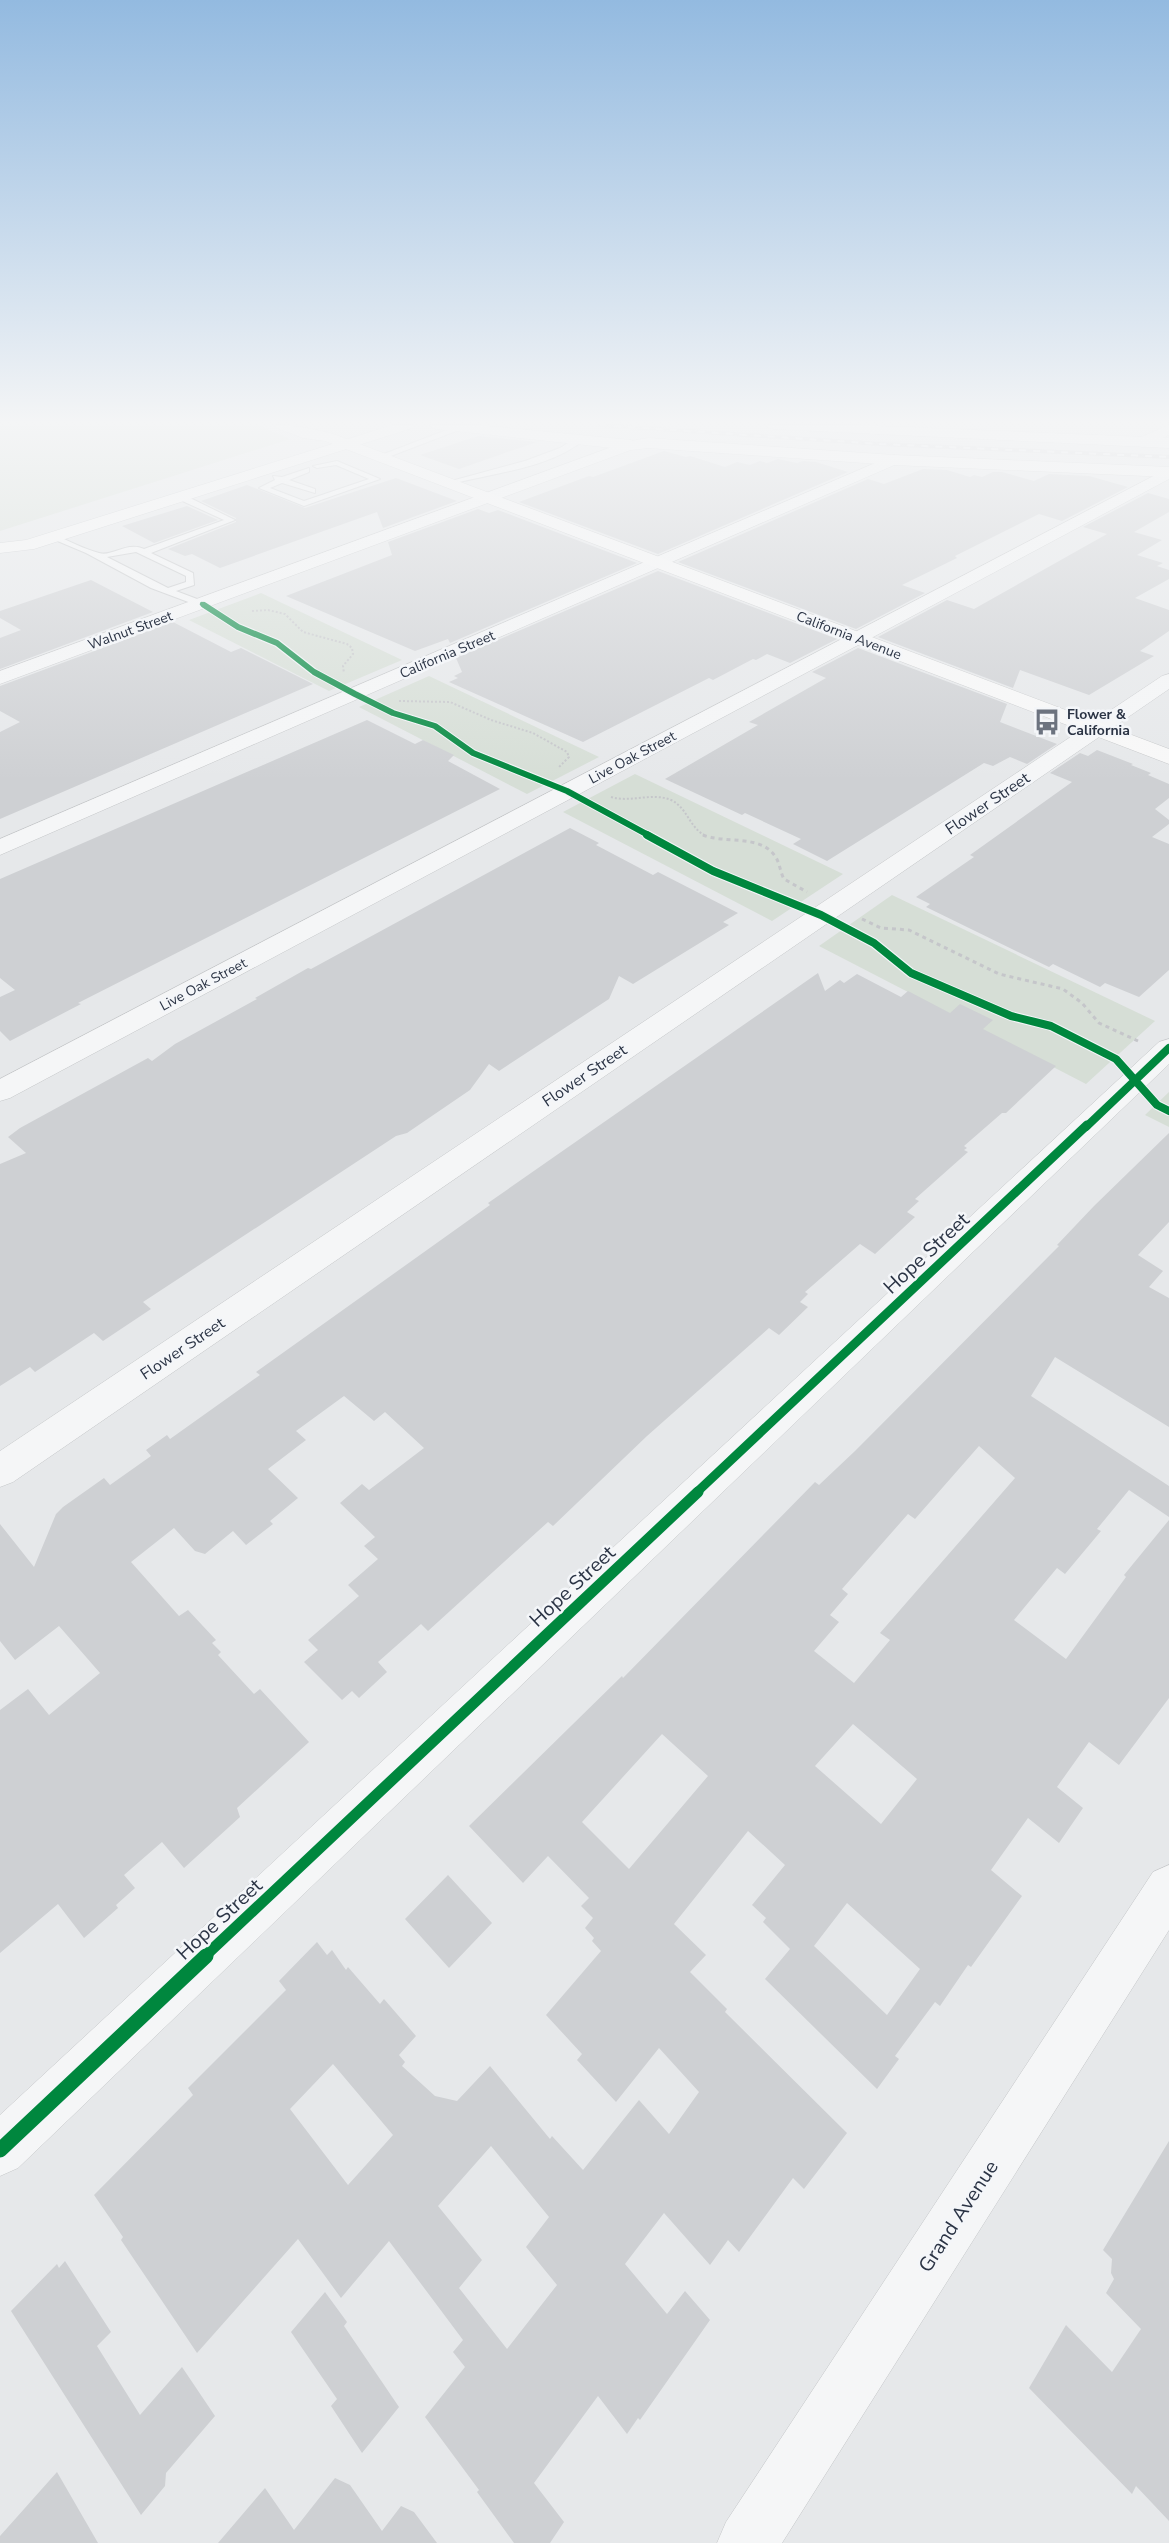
<svg xmlns="http://www.w3.org/2000/svg" width="1169" height="2543" font-family="'Nunito Sans',sans-serif">
<style>
.green{fill:#d6ded6}
.building{fill:#ced0d3;fill-rule:evenodd}
.lines{fill:none;stroke-linecap:round;stroke-linejoin:round}
.lane-casing{stroke:#c4c6c8;stroke-width:2}
.street-casing{stroke:#c4c6c8;stroke-width:1}
.secondary-casing{stroke:#c4c6c8;stroke-width:1}
.primary-casing{stroke:#c2c5c8;stroke-width:1}
.path-far1{stroke:#c5c6ca;stroke-width:2;stroke-dasharray:2 2;stroke-linecap:butt}
.path{stroke:#c5c6ca;stroke-width:3;stroke-dasharray:4 4;stroke-linecap:butt}
.lane{fill:#f5f6f7;fill-rule:evenodd}
.street{fill:#f5f6f7;fill-rule:evenodd}
.secondary{fill:#f8f8f8;fill-rule:evenodd}
.primary{fill:#f8f8f8;fill-rule:evenodd}
.rail-casing{stroke:#cecfd2;stroke-width:4}
.rail{stroke:#f4f6f9;stroke-width:2;stroke-dasharray:7;stroke-linecap:butt}
.cycleway-far5-casing{stroke:#f4f6f9;stroke-width:7}
.cycleway-far4-casing{stroke:#f4f6f9;stroke-width:8}
.cycleway-far3-casing{stroke:#f4f6f9;stroke-width:10}
.cycleway-far2-casing{stroke:#f4f6f9;stroke-width:13}
.cycleway-far1-casing{stroke:#f4f6f9;stroke-width:15}
.cycleway-casing{stroke:#f4f6f9;stroke-width:19}
.cycleway-far5{stroke:#00873e;stroke-width:4.5}
.cycleway-far4{stroke:#00873e;stroke-width:6}
.cycleway-far3{stroke:#00873e;stroke-width:8}
.cycleway-far2{stroke:#00873e;stroke-width:9}
.cycleway-far1{stroke:#00873e;stroke-width:11}
.cycleway{stroke:#00873e;stroke-width:15}
.labels{text-anchor:middle;stroke-width:5;stroke-linejoin:round;paint-order:stroke}
.far-street-label{font-size:14px;fill:#2b3445;stroke:#f4f6f9}
.far-poi-label{font-size:14px;font-weight:bold;fill:#2b3445;stroke:#f4f6f9;text-anchor:start}
.street-label{font-size:16px;fill:#2b3445;stroke:#f4f6f9}
.near-street-label{font-size:20px;fill:#2b3445;stroke:#f4f6f9}
</style>
<rect width="100%" height="100%" fill="#e6e8ea"/>
<path class="green" d="M 0,425 L 258,425 L 290,439 L 0,531 Z
M 261,593 L 402,660 L 329,691 L 189,620 Z
M 429,676 L 599,757 L 527,794 L 359,707 Z
M 635,774 L 843,874 L 772,921 L 563,812 Z
M 892,895 L 1155,1021 L 1086,1084 L 819,946 Z
M 1169,1092 L 1169,1127 L 1145,1115 Z"/>
<path class="building" d="M 478,436 L 537,442 L 459,469 L 420,455 Z
M 664,451 L 686,457 L 690,456 L 725,467 L 737,462 L 750,465 L 760,461 L 767,463 L 778,459 L 797,463 L 803,461 L 816,462 L 848,472 L 658,554 L 519,502 L 589,476 L 593,477 Z
M 923,469 L 947,470 L 970,477 L 974,475 L 982,477 L 993,472 L 1002,472 L 1034,481 L 1049,474 L 1089,476 L 1128,487 L 1062,521 L 1039,514 L 955,556 L 957,558 L 902,585 L 925,593 L 856,629 L 678,562 L 868,479 L 884,484 Z
M 396,478 L 457,501 L 383,528 L 377,512 L 220,568 L 192,554 L 185,556 L 168,549 L 236,522 L 236,518 L 201,501 L 247,485 L 305,508 Z
M 1148,493 L 1169,499 L 1169,512 L 1134,532 L 1162,540 L 1137,555 L 1163,563 L 1157,566 L 1169,570 L 1169,579 L 1135,598 L 1169,610 L 1169,631 L 1140,651 L 1154,656 L 1089,695 L 1020,670 L 1013,688 L 878,637 L 947,600 L 974,609 L 1107,534 L 1083,527 Z
M 187,506 L 218,520 L 154,543 L 122,526 Z
M 478,509 L 489,513 L 498,510 L 637,563 L 450,643 L 448,639 L 415,651 L 286,596 L 392,555 L 388,542 Z
M 658,571 L 837,639 L 790,663 L 767,654 L 756,660 L 753,659 L 713,680 L 709,678 L 583,742 L 449,682 L 458,678 L 454,676 L 462,672 L 456,658 Z
M 91,580 L 153,612 L 0,669 L 0,638 L 21,630 L 0,618 L 0,611 Z
M 173,622 L 231,652 L 241,648 L 313,684 L 0,819 L 0,732 L 20,722 L 0,711 L 0,686 Z
M 858,648 L 1007,704 L 1000,722 L 1057,744 L 1027,764 L 1010,757 L 993,766 L 984,763 L 827,861 L 793,844 L 801,839 L 745,813 L 742,815 L 665,779 L 758,725 L 749,722 L 826,678 L 812,672 Z
M 367,720 L 415,744 L 423,740 L 454,755 L 448,761 L 500,789 L 78,1003 L 81,1004 L 10,1041 L 0,1031 L 0,997 L 15,990 L 0,978 L 0,879 Z
M 1097,750 L 1133,764 L 1131,765 L 1151,773 L 1148,775 L 1169,784 L 1169,798 L 1155,809 L 1169,820 L 1169,824 L 1152,837 L 1169,844 L 1169,970 L 1139,997 L 1105,983 L 1100,987 L 1053,964 L 1049,967 L 926,907 L 930,904 L 916,897 L 974,857 L 970,855 L 977,850 L 1072,782 L 1050,773 L 1080,753 L 1088,756 Z
M 570,828 L 599,843 L 596,845 L 653,875 L 658,872 L 738,913 L 723,922 L 729,925 L 633,984 L 619,976 L 609,999 L 499,1071 L 489,1064 L 470,1090 L 407,1133 L 396,1136 L 143,1302 L 151,1309 L 103,1341 L 94,1333 L 35,1372 L 30,1367 L 0,1386 L 0,1164 L 26,1153 L 8,1137 L 20,1128 L 148,1058 L 152,1061 L 175,1044 L 257,999 L 255,998 L 308,968 L 311,969 Z
M 818,973 L 825,991 L 840,980 L 844,983 L 857,974 L 901,997 L 908,991 L 950,1013 L 960,1004 L 993,1020 L 983,1029 L 1056,1066 L 1006,1113 L 1002,1113 L 964,1146 L 967,1148 L 964,1150 L 968,1152 L 915,1199 L 919,1201 L 907,1212 L 915,1217 L 875,1254 L 860,1244 L 805,1292 L 808,1294 L 800,1302 L 808,1307 L 779,1335 L 769,1328 L 647,1436 L 553,1526 L 548,1522 L 428,1631 L 421,1624 L 378,1662 L 387,1672 L 359,1698 L 352,1691 L 342,1700 L 304,1662 L 318,1650 L 308,1640 L 359,1596 L 348,1585 L 378,1559 L 364,1546 L 375,1537 L 340,1503 L 362,1484 L 369,1490 L 424,1448 L 385,1412 L 374,1421 L 344,1396 L 296,1431 L 306,1440 L 268,1469 L 298,1498 L 270,1521 L 273,1524 L 246,1545 L 233,1531 L 205,1554 L 195,1551 L 174,1528 L 131,1562 L 179,1616 L 188,1610 L 216,1640 L 212,1643 L 221,1652 L 218,1655 L 254,1694 L 260,1689 L 309,1742 L 237,1808 L 240,1817 L 184,1868 L 162,1842 L 124,1875 L 135,1888 L 116,1905 L 118,1908 L 84,1938 L 58,1904 L 0,1953 L 0,1710 L 28,1689 L 49,1715 L 100,1673 L 59,1626 L 15,1660 L 0,1641 L 0,1524 L 34,1567 L 56,1514 L 63,1507 L 104,1478 L 110,1485 L 151,1456 L 146,1450 L 167,1435 L 170,1439 L 260,1375 L 256,1372 L 490,1205 L 488,1203 Z
M 1169,1133 L 1169,1222 L 1138,1255 L 1163,1271 L 1149,1287 L 1169,1298 L 1169,1427 L 1055,1357 L 1031,1396 L 1169,1486 L 1169,1517 L 1129,1490 L 1097,1529 L 1101,1531 L 1065,1574 L 1057,1568 L 1014,1620 L 1066,1659 L 1126,1577 L 1124,1575 L 1169,1520 L 1169,1698 L 1119,1765 L 1089,1742 L 1057,1787 L 1083,1808 L 1059,1843 L 1028,1818 L 991,1870 L 1022,1896 L 971,1967 L 968,1965 L 940,2006 L 935,2002 L 895,2056 L 899,2059 L 877,2089 L 765,1979 L 790,1949 L 763,1922 L 766,1918 L 752,1905 L 785,1865 L 748,1831 L 674,1924 L 706,1955 L 690,1972 L 727,2009 L 725,2012 L 847,2133 L 804,2189 L 793,2178 L 739,2252 L 728,2240 L 710,2265 L 664,2213 L 625,2264 L 667,2314 L 685,2291 L 710,2320 L 640,2420 L 638,2418 L 627,2434 L 598,2396 L 534,2483 L 564,2522 L 550,2543 L 514,2543 L 477,2492 L 479,2490 L 425,2417 L 465,2367 L 453,2352 L 463,2340 L 389,2241 L 341,2298 L 298,2239 L 197,2353 L 121,2240 L 123,2237 L 94,2195 L 193,2095 L 188,2088 L 286,1990 L 279,1981 L 317,1942 L 327,1955 L 332,1950 L 346,1970 L 348,1967 L 380,2004 L 384,1999 L 416,2036 L 399,2055 L 405,2062 L 402,2066 L 435,2096 L 457,2101 L 490,2066 L 550,2139 L 552,2136 L 583,2170 L 639,2100 L 669,2134 L 699,2092 L 659,2048 L 616,2102 L 577,2060 L 582,2054 L 546,2015 L 601,1951 L 592,1941 L 594,1938 L 585,1928 L 593,1918 L 581,1906 L 589,1898 L 548,1856 L 523,1883 L 469,1826 L 622,1676 L 623,1678 L 815,1482 L 819,1485 L 855,1451 L 1059,1246 L 1057,1245 L 1094,1206 ZM 979,1446 L 1015,1478 L 880,1633 L 890,1640 L 854,1683 L 814,1651 L 839,1622 L 830,1615 L 848,1594 L 842,1589 L 908,1514 L 915,1519 ZM 853,1724 L 917,1779 L 881,1824 L 815,1766 ZM 662,1734 L 708,1776 L 629,1869 L 582,1822 ZM 847,1903 L 920,1969 L 887,2015 L 814,1946 ZM 333,2064 L 393,2135 L 348,2185 L 290,2109 ZM 491,2146 L 549,2217 L 526,2247 L 557,2285 L 507,2349 L 459,2288 L 482,2260 L 438,2206 Z
M 448,1875 L 492,1923 L 449,1968 L 405,1919 Z
M 1169,2141 L 1169,2521 L 1136,2486 L 1132,2494 L 1029,2388 L 1066,2325 L 1112,2372 L 1141,2329 L 1106,2293 L 1114,2279 L 1111,2273 L 1112,2259 L 1103,2250 Z
M 65,2261 L 111,2332 L 97,2346 L 140,2415 L 182,2367 L 215,2416 L 166,2473 L 165,2486 L 141,2515 L 11,2311 L 57,2264 L 59,2268 Z
M 325,2292 L 347,2322 L 344,2326 L 399,2407 L 362,2453 L 331,2406 L 337,2399 L 291,2332 Z
M 57,2472 L 98,2543 L 0,2543 L 0,2536 Z
M 335,2478 L 350,2485 L 382,2531 L 401,2506 L 414,2512 L 437,2543 L 218,2543 L 265,2488 L 294,2530 Z"/>
<g class="lines">
<g class="lane-casing">
<path id="lane" d="M 457,426 L 464,428 L 383,459 L 376,457 Z
M 579,436 L 586,438 C 551,469 491,473 448,485 L 444,483 L 525,461 L 560,448 Z
M 337,461 L 380,479 L 304,506 L 259,488 L 275,480 L 273,476 L 282,477 L 309,468 L 309,472 L 289,480 L 315,489 L 315,493 L 282,483 L 270,488 L 304,501 L 369,479 L 336,465 L 317,468 L 313,466 Z
M 178,495 L 184,495 L 235,520 L 151,553 L 193,573 L 194,585 L 176,591 L 205,602 L 205,606 L 199,606 L 151,588 L 86,553 L 48,537 L 55,535 C 69,541 84,549 99,553 C 112,557 127,541 144,549 L 224,520 L 178,499 ZM 136,552 L 186,576 L 186,582 L 168,588 L 107,557 Z"/>
</g>
<g class="street-casing">
<path id="street" d="M 1169,425 L 1169,435 L 1142,447 L 1134,442 L 1137,439 Z
M 631,440 L 639,445 L 636,448 L 0,684 L 0,671 Z
M 894,455 L 899,457 L 902,460 L 899,463 L 0,855 L 0,839 Z
M 1169,468 L 1169,479 L 10,1098 L 0,1101 L 0,1079 Z
M 1169,674 L 1169,689 L 13,1482 L 0,1487 L 0,1451 L 1162,676 Z
M 1169,1039 L 1169,1064 L 18,2168 L 0,2176 L 0,2115 L 1159,1042 Z
M 1169,1865 L 1169,1930 L 782,2543 L 717,2543 L 726,2522 L 1153,1872 Z"/>
</g>
<g class="secondary-casing">
<path id="secondary" d="M 275,425 C 294,425 314,429 333,434 L 1169,749 L 1169,764 L 325,441 L 303,438 L 277,428 Z
M 767,425 L 854,425 L 1169,438 L 1169,448 L 774,429 L 769,428 Z
M 648,438 L 894,455 L 1169,467 L 1169,477 L 894,465 L 648,448 L 631,450 L 623,445 L 626,442 Z"/>
</g>
<g class="primary-casing">
<path id="primary" d="M 393,425 L 414,425 L 412,428 L 34,549 L 0,553 L 0,543 L 26,540 Z
M 430,425 L 477,425 L 631,440 L 639,445 L 631,450 L 437,429 L 432,428 Z"/>
</g>
<path class="path-far1" d="M 252,611 L 268,610 L 285,614 L 303,632 L 347,644 L 352,648 L 353,654 L 343,666 L 344,673
M 399,701 L 450,702 L 491,720 L 533,733 L 567,752 L 569,757 L 559,767
M 611,797 C 631,803 652,792 671,800 C 688,808 689,828 706,836"/>
<path class="path" d="M 703,835 C 725,844 760,834 775,856 C 780,863 780,872 784,879 L 807,892
M 862,919 L 881,928 L 909,930 L 999,974 L 1063,989 L 1082,1003 L 1099,1023 L 1138,1041"/>
<use href="#lane" class="lane"/>
<use href="#street" class="street"/>
<use href="#secondary" class="secondary"/>
<use href="#primary" class="primary"/>
<g class="rail-casing">
<path id="rail" d="M 600,425 L 880,444 L 1169,457"/>
</g>
<use href="#rail" class="rail"/>
<g class="cycleway-far5-casing">
<path id="cycleway-far5" d="M 202,604 L 207,607"/>
</g>
<g class="cycleway-far4-casing">
<path id="cycleway-far4" d="M 204,605 L 238,627 L 277,643 L 314,672 L 355,694 L 393,713 L 435,726 L 473,753 L 567,791 L 650,836"/>
</g>
<g class="cycleway-far3-casing">
<path id="cycleway-far3" d="M 647,835 L 713,871 L 821,915 L 874,943 L 911,973 L 1011,1016 L 1051,1026 L 1116,1059 L 1157,1105 L 1169,1111
M 1086,1127 L 1169,1048"/>
</g>
<g class="cycleway-far2-casing">
<path id="cycleway-far2" d="M 696,1493 L 1087,1125"/>
</g>
<g class="cycleway-far1-casing">
<path id="cycleway-far1" d="M 204,1957 L 698,1492"/>
</g>
<g class="cycleway-casing">
<path id="cycleway" d="M 0,2150 L 206,1956"/>
</g>
<use href="#cycleway-far5" class="cycleway-far5"/>
<use href="#cycleway-far4" class="cycleway-far4"/>
<use href="#cycleway-far3" class="cycleway-far3"/>
<use href="#cycleway-far2" class="cycleway-far2"/>
<use href="#cycleway-far1" class="cycleway-far1"/>
<use href="#cycleway" class="cycleway"/>
</g>
<linearGradient id="sky" x2="0" y2="1"><stop stop-color="#93bae0"/><stop offset="0.54" stop-color="#f4f5f6"/><stop offset="1" stop-color="#f4f5f6" stop-opacity="0"/></linearGradient>
<rect width="1169" height="781" fill="url(#sky)"/>
<defs>
<g id="bus-bare" transform="scale(2.07)"><path d="M-5-6H5V4H4V6H2V4H-2V6H-4V4H-5ZM-3.5-4V0h7V-4ZM-3.5 1.2v1.5H-2V1.2ZM2 1.2v1.5H3.5V1.2Z" fill="#6c737f" stroke="#f4f6f9" stroke-width="2.5" paint-order="stroke"/></g>
</defs>
<g fill-rule="evenodd">
<use href="#bus-bare" x="1047" y="722"/>
</g>
<g class="labels">
<g class="far-street-label">
<text transform="translate(130 630) rotate(-20)" y="5">Walnut Street</text>
<text transform="translate(849 635) rotate(21)" y="5">California Avenue</text>
<text transform="translate(447 654) rotate(-23)" y="5">California Street</text>
<text transform="translate(632 757) rotate(-28)" y="5">Live Oak Street</text>
<text transform="translate(203 984) rotate(-28)" y="5">Live Oak Street</text>
</g>
<g class="far-poi-label">
<text x="1067" y="719">Flower &amp;<tspan x="1067" dy="16">California</tspan></text>
</g>
<g class="street-label">
<text transform="translate(987 803) rotate(-34)" y="6">Flower Street</text>
<text transform="translate(584 1075) rotate(-34)" y="6">Flower Street</text>
<text transform="translate(182 1348) rotate(-34)" y="6">Flower Street</text>
</g>
<g class="near-street-label">
<text transform="translate(926 1253) rotate(-43)" y="7">Hope Street</text>
<text transform="translate(572 1586) rotate(-43)" y="7">Hope Street</text>
<text transform="translate(219 1919) rotate(-43)" y="7">Hope Street</text>
<text transform="translate(958 2216) rotate(-57)" y="7">Grand Avenue</text>
</g>
</g>
</svg>
